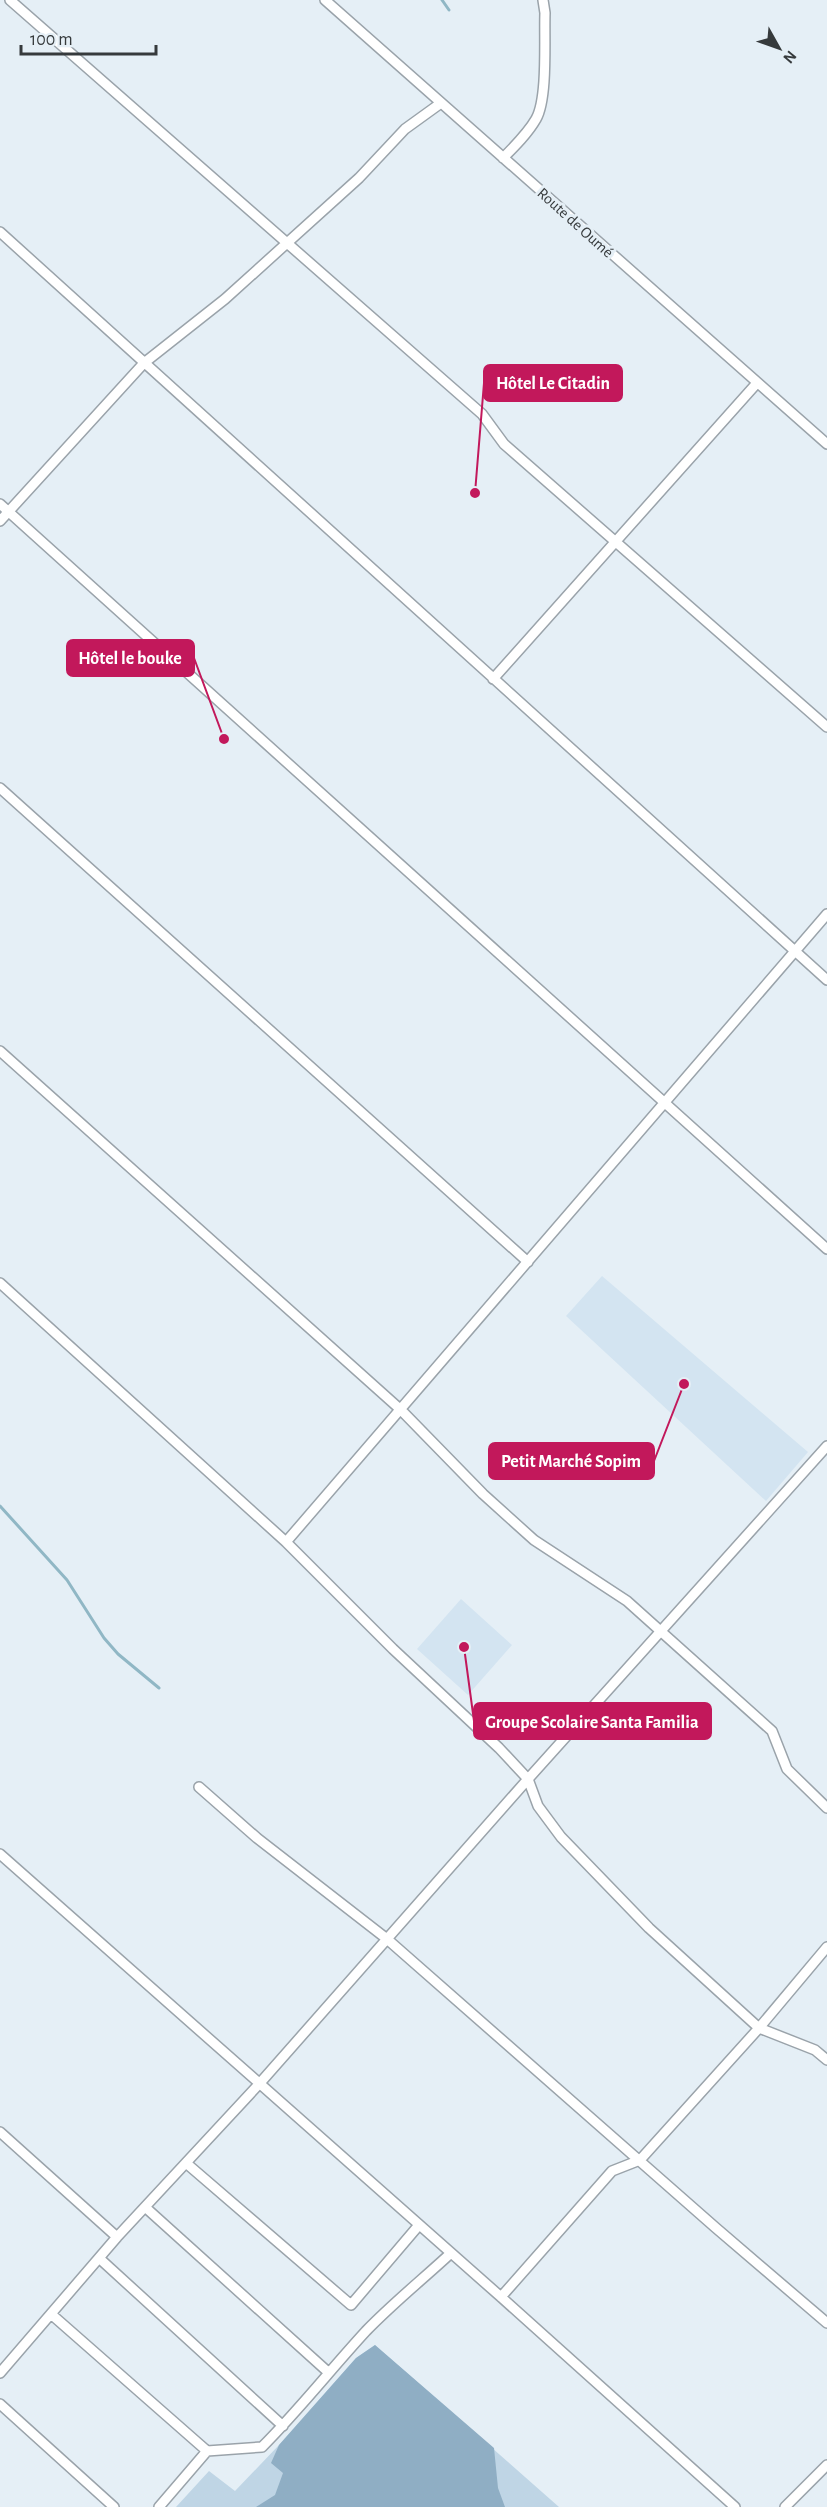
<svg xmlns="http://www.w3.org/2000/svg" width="827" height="2507" font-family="'Alegreya Sans',sans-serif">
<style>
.built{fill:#d3e4f1}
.green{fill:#bfd5e5}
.forest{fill:#8faec4}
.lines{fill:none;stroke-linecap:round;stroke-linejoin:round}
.stream{stroke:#90b7c5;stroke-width:3}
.minor-casing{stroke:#9aa3aa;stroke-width:12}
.minor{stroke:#fff;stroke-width:9}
.labels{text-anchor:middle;stroke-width:6;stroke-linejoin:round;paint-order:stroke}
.street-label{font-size:16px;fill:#363a3c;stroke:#e5eff6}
.leader{fill:none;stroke:#c2185b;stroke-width:2}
.callout-dot{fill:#c2185b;stroke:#e5eff6;stroke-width:2}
.callout{fill:#c2185b;stroke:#c2185b;stroke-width:2}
.callout-label{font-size:18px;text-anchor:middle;font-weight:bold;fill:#fff}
</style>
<rect width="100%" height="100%" fill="#e5eff6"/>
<path class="built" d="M 602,1276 L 808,1452 L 766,1501 L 566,1316 Z
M 461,1599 L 512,1645 L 468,1695 L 417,1649 Z"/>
<path class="green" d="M 375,2345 L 559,2507 L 176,2507 L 209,2471 L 235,2491 L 279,2445 L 356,2358 Z"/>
<path class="forest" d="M 375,2345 L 494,2448 L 498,2488 L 505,2507 L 256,2507 L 275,2495 L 283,2473 L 271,2463 L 279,2445 L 356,2358 Z"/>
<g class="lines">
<path class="stream" d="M 442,0 L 449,10
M 0,1506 L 67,1580 L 104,1638 L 118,1654 L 159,1688"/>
<g class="minor-casing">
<path id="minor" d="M 10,0 L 482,414 L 504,444 L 827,727
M 325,0 L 827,444
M 503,158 C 515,146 528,133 536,119 C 548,98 544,38 545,13 L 543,0
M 0,232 L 827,980
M 0,504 L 827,1249
M 0,521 L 144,363 L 225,299 L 359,178 L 405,129 L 441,103
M 493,679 L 757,383
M 0,788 L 528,1262
M 0,1051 L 401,1410 L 483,1494 L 534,1540 L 627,1601 L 772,1731 L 787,1769 L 827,1808
M 0,1283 L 286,1542 L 393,1649 L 499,1748 L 528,1779 L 538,1806 L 561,1837 L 649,1928 L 759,2028 L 815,2050 L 827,2060
M 286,1542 L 827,914
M 199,1787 L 257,1838 L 387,1939 L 716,2228 L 827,2323
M 0,1854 L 501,2297 L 735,2507
M 0,2132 L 117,2237
M 186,2163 L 351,2305 L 419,2225
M 145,2207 L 328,2372
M 99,2258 L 283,2426
M 501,2297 L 612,2171 L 640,2160 L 759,2028 L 827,1947
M 51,2314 L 207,2451
M 0,2373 L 117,2237 L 260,2083 L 528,1779 L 827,1446
M 0,2404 L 114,2507
M 159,2507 L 207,2451 L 262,2447 C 299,2410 331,2369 366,2331 C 393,2303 423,2279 451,2253
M 785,2507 L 827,2465"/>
</g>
<use href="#minor" class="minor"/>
</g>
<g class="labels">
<g class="street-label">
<text transform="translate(576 222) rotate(42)" y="6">Route de Oumé</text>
</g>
</g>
<path class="leader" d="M475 493L484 383M224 739L194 658M684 1384L654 1461M464 1647L474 1721"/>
<g class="callout-dot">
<circle cx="475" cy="493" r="6"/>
<circle cx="224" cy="739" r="6"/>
<circle cx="684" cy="1384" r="6"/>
<circle cx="464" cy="1647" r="6"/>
</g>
<g class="callout">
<rect x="484" y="365" width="138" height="36" rx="6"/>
<rect x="67" y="640" width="127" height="36" rx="6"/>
<rect x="489" y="1443" width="165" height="36" rx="6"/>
<rect x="474" y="1703" width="237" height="36" rx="6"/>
</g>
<g class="callout-label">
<text x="553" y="389">Hôtel Le Citadin</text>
<text x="130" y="664">Hôtel le bouke</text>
<text x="571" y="1467">Petit Marché Sopim</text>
<text x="592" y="1728">Groupe Scolaire Santa Familia</text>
</g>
<g transform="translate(779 48) rotate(130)" stroke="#e5eff6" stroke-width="4.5" paint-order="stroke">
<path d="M0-4.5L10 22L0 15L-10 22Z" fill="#363a3c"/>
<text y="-9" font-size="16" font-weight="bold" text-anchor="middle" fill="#363a3c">N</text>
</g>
<path d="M21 45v9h135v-9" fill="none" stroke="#363a3c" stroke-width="3"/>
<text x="30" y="45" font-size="18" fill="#363a3c" stroke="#e5eff6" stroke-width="4.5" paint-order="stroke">100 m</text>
</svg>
